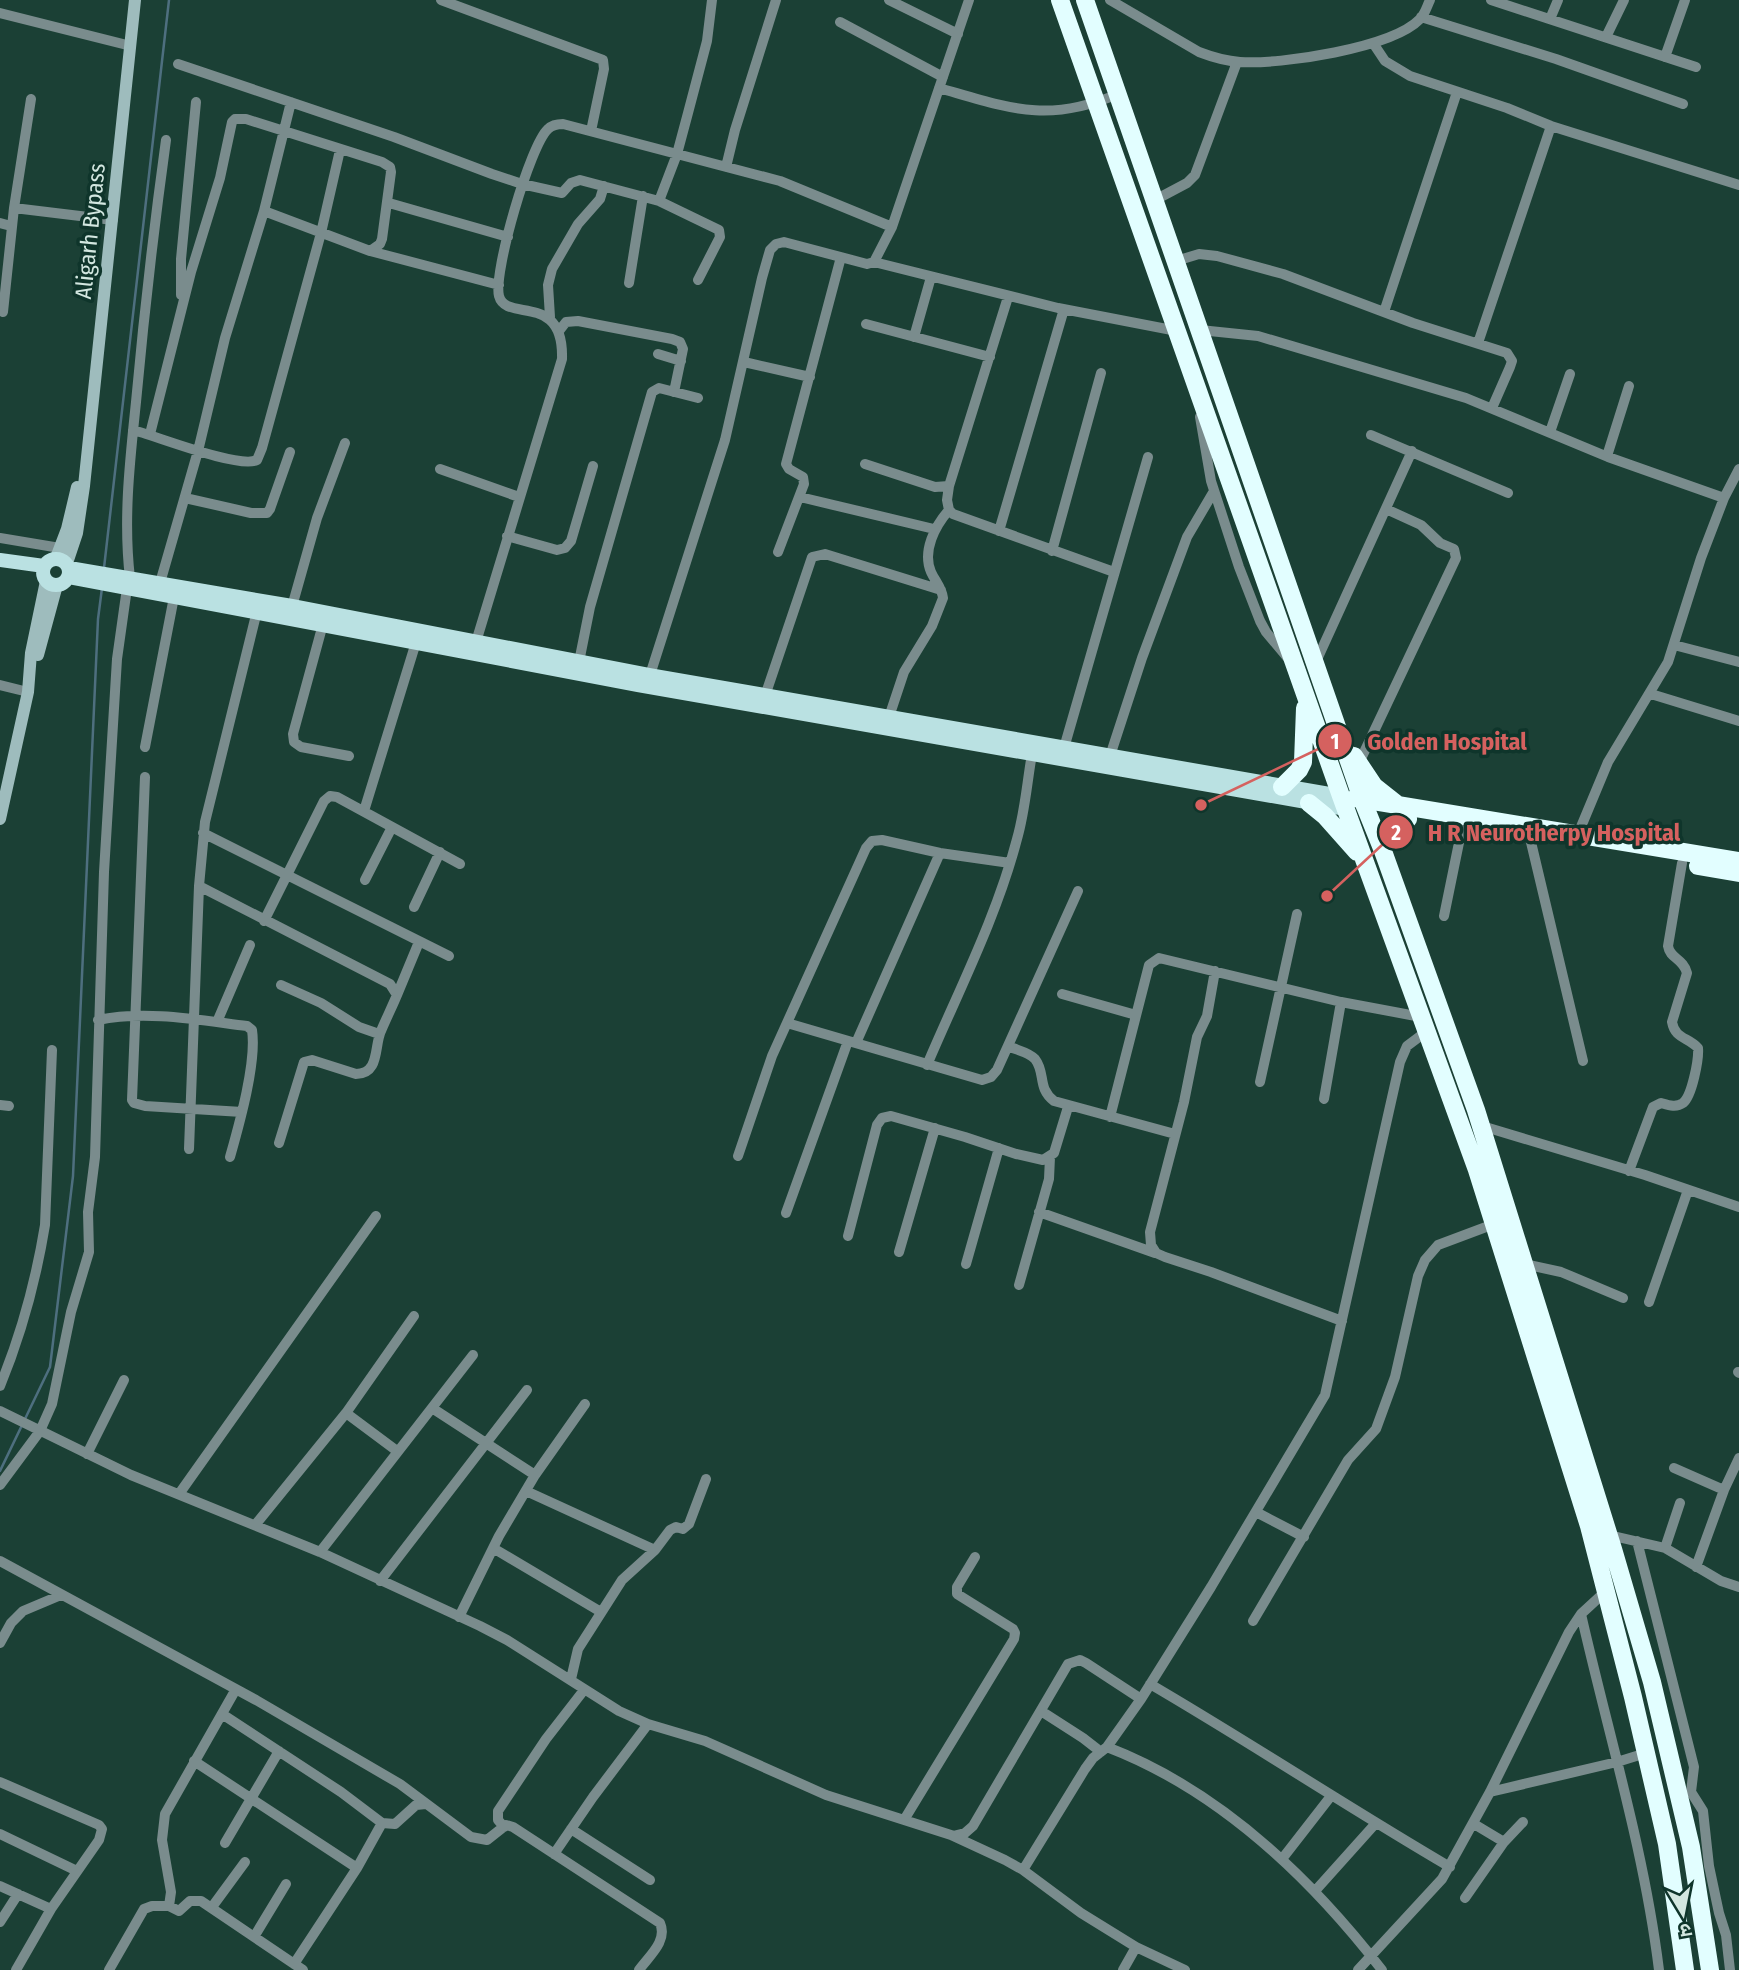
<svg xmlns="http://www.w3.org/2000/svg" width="1739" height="1970" font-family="'Fira Sans Condensed','Noto Sans Devanagari',sans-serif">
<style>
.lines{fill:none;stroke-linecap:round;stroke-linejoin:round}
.stream{stroke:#4e6f7f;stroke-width:2.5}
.street{stroke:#7a8c8d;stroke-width:10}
.secondary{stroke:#9ebcbd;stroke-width:12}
.primary{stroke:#bae1e2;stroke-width:14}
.highway{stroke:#e2feff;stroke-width:18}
.labels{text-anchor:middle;stroke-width:7;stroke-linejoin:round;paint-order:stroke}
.street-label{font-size:23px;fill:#d3e7e0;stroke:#0f352b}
.leader{fill:none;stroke:#d5615f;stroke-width:2.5}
.callout-dot{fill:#d5615f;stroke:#0f352b;stroke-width:2.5}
.mark-label{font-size:21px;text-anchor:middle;font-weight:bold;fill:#fff}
.callout-label{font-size:24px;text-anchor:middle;font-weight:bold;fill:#d5615f;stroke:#0f352b;stroke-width:7;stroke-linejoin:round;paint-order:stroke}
</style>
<rect width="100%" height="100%" fill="#1b4035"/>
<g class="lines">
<path class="stream" d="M 104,568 L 169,0
M 0,1471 L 50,1367 L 73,1176 L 98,619 L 102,588"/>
<path class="street" d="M 441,0 L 603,60 L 604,69 L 591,131
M 889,0 L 958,34
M 1110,0 L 1199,52 C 1212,57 1226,61 1240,62 C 1280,65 1392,48 1420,19 C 1425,14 1427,6 1430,0
M 1491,0 L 1696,67
M 0,13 L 131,46
M 1421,17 L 1556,59 L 1683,104
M 1550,19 L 1558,0
M 840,22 L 943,77
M 1606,37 L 1624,0
M 1373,43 L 1385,61 L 1410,76 L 1507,108 L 1551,126 L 1739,185
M 1665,57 L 1685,0
M 178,64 L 394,137 L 492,174 L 522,184 L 562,193 L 571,183 L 580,180 L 659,201 L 719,230 L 720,237 L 698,280
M 939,88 C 1009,108 1047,124 1118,94
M 726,167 L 735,130 L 776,0
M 1155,200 L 1187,183 L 1195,175 L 1237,62
M 659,201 L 677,154 L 688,113 L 707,41 L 712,0
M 389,203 L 508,237
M 14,208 L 113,220
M 0,223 L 11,226
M 370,251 L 499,285
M 1176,261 L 1199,254 L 1217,256 L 1283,274 L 1413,323 L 1507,353 L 1512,361 L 1510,367 L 1492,408
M 874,262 L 1058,308 L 1177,331
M 629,283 L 643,196
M 181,295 L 181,259 L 196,102
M 3,312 L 14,208 L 31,99
M 1384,312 L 1457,92
M 550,317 L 548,285 L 552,269 L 578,224 L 600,199 L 604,186
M 866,324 L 990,357
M 1200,330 L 1258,336 L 1466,398 L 1608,457 L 1724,498
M 559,331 L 566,322 L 578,321 L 672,339 L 680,342 L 683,349 L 674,392
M 914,337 L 931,277
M 1478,343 L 1551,126
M 658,354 L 681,361
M 744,362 L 810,377
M 1200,417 L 1211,481 L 1239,567 L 1260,621 L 1266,632 L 1287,657
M 133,430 C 156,436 239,469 257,460 L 262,448 L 321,233 L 340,150
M 1550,432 L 1570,374
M 150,434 L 191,272 L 220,178 L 232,122 L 235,119 L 246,119 L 382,162 L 390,167 L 391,172 L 382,239 L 380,244 L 370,251 L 264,211
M 1371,435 L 1508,493
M 1607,456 L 1629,386
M 865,464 L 935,487 L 949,486 L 1008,297
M 440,469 L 519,497
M 949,486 L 947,500 L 949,510 L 953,514 L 1114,572
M 800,497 L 934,529
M 185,498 L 251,513 L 267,513 L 270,509 L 290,452
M 999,531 L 1064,309
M 507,536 L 557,550 L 565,548 L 571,541 L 593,466
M 0,538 L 60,548
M 1052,551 L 1101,373
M 778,552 L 804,484 L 803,477 L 789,469 L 786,464 L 841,257
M 130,578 C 123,519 130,460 136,402 C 144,314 154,227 166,140
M 160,583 L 198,451 L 225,338 L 264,211 L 291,102
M 291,610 L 317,518 L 345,443
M 257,611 L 205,822 L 199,886 L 390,984 L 397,995 C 392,1007 386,1019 381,1031 C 374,1046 380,1074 356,1074 L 312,1060 L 304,1062 L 279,1143
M 323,624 L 293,734 L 294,742 L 301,747 L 349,756
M 476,642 L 562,359 C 564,291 506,323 499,296 C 493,273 530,145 548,129 C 552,125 557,124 563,124 L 780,181 L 892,227 L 969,0
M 1674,645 L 1739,662
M 579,662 L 590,607 L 652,392 L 659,388 L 698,398
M 1315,664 L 1412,451
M 650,675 L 725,440 L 762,278 L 770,250 L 776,244 L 784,242 L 867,264 L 874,262 L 892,227
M 0,685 L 28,692
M 1651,694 L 1739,721
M 765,696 L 812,557 L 825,554 L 941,590
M 889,717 L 904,672 L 932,626 L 943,598 C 942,588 935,581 931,572 C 922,551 935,526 949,510
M 145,747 L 174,597
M 1064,748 L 1148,457
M 1110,756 L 1142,658 L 1187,537 L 1214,491
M 1359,763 L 1456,558 L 1454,549 L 1440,543 L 1421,525 L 1386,509
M 145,777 L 132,1100 L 134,1103 L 145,1106 L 242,1112
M 364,811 L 417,639
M 203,833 L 449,956
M 1578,834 L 1608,762 L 1668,662 L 1701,558 L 1724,498 L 1739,469
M 1530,838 L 1583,1061
M 365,880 L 392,827
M 414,907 L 440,852
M 1444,916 L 1462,828
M 264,921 L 324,801 L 330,796 L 337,797 L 460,864
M 1215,971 L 1207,1016 L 1197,1037 L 1184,1102 L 1150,1232 L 1151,1245 L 1156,1253 L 1165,1257 L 1211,1272 L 1342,1321
M 281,985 L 321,1003 L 359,1027 L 379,1034
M 1062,994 L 1136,1015
M 397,995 L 419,942
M 98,1020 C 146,1010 199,1020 247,1026 L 252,1030 C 257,1062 239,1125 230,1157
M 217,1022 L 250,945
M 787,1023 L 982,1080 L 991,1077 L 997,1070 L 1078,891
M 856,1043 L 940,853
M 1008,1046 C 1016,1050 1029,1052 1035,1059 C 1046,1073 1037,1088 1054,1101 L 1175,1134
M 927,1065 C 958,992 997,916 1017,839 C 1025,812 1027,782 1032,754
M 1260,1082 L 1297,914
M 1324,1099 L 1341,1002
M 0,1105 L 9,1106
M 1110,1117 L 1149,965 L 1159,958 L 1341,1002 L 1421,1017
M 1482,1126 L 1645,1175 L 1739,1207
M 189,1149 L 199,886
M 738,1156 L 772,1056 L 866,848 L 872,841 L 882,840 L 940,853 L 1010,863
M 1629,1171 L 1653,1107 L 1661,1103 C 1668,1105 1676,1108 1683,1103 C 1692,1096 1699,1059 1698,1048 C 1688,1037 1675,1039 1672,1022 L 1687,973 C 1683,958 1670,959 1668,946 L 1682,863
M 1039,1212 L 1155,1253
M 786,1213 L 848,1041
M 848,1236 L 877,1125 L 882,1118 L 891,1116 L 965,1137 L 1016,1154 L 1043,1160 L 1054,1153 L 1068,1107
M 899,1252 L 935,1128
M 966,1264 L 999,1148
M 1524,1264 L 1561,1272 L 1623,1298
M 1019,1285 L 1049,1179 L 1050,1157
M 1649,1302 L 1688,1190
M 1738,1372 L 1739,1373
M 0,1386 C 21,1335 36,1280 45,1225 L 52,1050
M 432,1408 L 535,1475
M 0,1411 L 131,1475 L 320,1552 L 480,1626 L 507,1640 L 619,1711 L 648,1724 L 705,1741 L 826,1795 L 951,1835 L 1005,1860 L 1023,1870 L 1081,1913 L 1136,1947 L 1185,1970
M 346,1413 L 397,1451
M 87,1454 L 124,1380
M 1674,1468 L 1724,1490
M 0,1485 L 40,1431 L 52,1404 L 71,1312 L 89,1252 L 88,1212 L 95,1157 L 104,872 L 117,659 L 127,588
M 526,1491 L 655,1550
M 179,1494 L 376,1216
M 1256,1512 L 1304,1537
M 256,1524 L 346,1413 L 414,1316
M 1609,1535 L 1665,1548 L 1721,1581 L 1739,1587
M 1637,1541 L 1694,1767 L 1691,1792 L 1703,1811 L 1709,1866 L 1719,1913 L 1726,1935 L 1730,1970
M 493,1548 L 601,1612
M 1665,1548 L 1680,1503
M 320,1552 L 473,1355
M 0,1561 L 256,1700 L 400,1784 L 471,1837 L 487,1840 L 506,1825 L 513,1827 L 660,1923 C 668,1941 649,1956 639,1970
M 1696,1567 L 1724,1490 L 1739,1458
M 380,1581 L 527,1390
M 1581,1614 C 1608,1733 1644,1849 1659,1970
M 459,1617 L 499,1536 L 535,1475 L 585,1404
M 1253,1621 L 1348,1460 L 1376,1429 L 1395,1377 L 1418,1276 L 1425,1260 L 1438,1245 L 1494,1224
M 0,1643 L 11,1623 L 23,1611 L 61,1595
M 571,1679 L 578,1649 L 622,1580 L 655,1550 L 670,1530 L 676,1527 L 683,1529 L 689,1524 L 706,1479
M 1150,1684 C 1251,1743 1349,1808 1450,1867
M 236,1689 L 165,1814 L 162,1840 L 171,1892 L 169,1906 L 179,1911 L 190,1901 L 201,1901 L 303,1970
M 1041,1711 L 1083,1738 L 1101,1752
M 222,1714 L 341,1792 L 382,1823 L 357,1868 L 294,1964
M 1107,1747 C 1219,1790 1310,1877 1382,1970
M 194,1761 L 357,1868
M 0,1782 L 99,1825 L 102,1829 L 99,1840 L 51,1909 L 16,1970
M 1490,1792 L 1617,1762 L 1646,1753
M 904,1820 L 1014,1639 L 1015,1633 L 1013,1629 L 957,1594 L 957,1587 L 975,1557
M 382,1823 L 395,1824 L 416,1805 L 426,1804
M 1474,1824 L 1504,1842
M 504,1827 L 498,1820 L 498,1811 L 546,1739 L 584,1690
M 571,1829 L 650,1880
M 0,1834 L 77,1871
M 953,1836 L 965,1833 L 973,1826 L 1068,1664 L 1080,1660 L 1086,1663 L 1141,1699
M 225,1843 L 279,1751
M 554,1854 L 593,1797 L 648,1724
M 1282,1859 L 1331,1796
M 1023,1870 L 1085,1769 L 1093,1758 L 1107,1747 L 1141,1699 L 1211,1587 L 1325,1395 L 1400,1062 L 1407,1046 L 1427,1031
M 0,1886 L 51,1909
M 1315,1891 L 1376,1823
M 1465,1898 L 1504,1842 L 1523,1822
M 212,1907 L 245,1862
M 0,1922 L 18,1894
M 254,1937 L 286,1884
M 109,1970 L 144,1909 L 152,1906 L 169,1906
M 1123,1970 L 1136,1947
M 1358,1970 L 1442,1879 L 1490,1792 L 1569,1632 L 1581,1614 L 1606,1591"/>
<path class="secondary" d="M 56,558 L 67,529 L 77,487
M 67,563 L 77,533 L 84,486 L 135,0
M 38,655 L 57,585
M 0,819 L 28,692 L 31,653 L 46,581"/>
<path class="primary" d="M43 572a13 13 0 1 1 26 0a13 13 0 1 1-26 0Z
M 0,560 L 44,566
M 75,569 L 292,606 L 650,675 L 1341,796
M 69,577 L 638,685 L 1346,809"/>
<path class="highway" d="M 1060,0 L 1341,796 L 1477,1170 L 1589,1526 L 1633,1697 L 1667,1844 L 1685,1970
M 1085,0 L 1362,799 L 1383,851 L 1476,1110 L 1613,1549 L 1652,1682 L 1691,1847 L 1710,1970
M 1354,756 L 1374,786 L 1398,805
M 1282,787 L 1299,770 L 1303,762 L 1305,708
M 1355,798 L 1739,861
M 1309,803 L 1325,816 L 1357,852
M 1383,851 C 1385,833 1391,826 1408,819
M 1698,866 L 1739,873"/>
</g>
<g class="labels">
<g class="street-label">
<text transform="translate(90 231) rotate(-84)" y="8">Aligarh Bypass</text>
</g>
</g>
<path class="leader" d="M1201 805L1335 741M1327 896L1396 832"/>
<g class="callout-dot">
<circle cx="1201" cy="805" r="7"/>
<circle cx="1327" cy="896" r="7"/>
<circle cx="1335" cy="741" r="18"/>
<circle cx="1396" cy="832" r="18"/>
</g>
<g class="mark-label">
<text x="1335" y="749">1</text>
<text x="1396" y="840">2</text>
</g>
<g class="callout-label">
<text x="1447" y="750">Golden Hospital</text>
<text x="1554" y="841">H R Neurotherpy Hospital</text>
</g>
<g transform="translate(1683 1914) rotate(170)" stroke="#0f352b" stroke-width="5" paint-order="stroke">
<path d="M0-5L12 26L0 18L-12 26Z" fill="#d3e7e0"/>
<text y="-10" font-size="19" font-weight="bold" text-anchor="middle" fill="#d3e7e0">उ</text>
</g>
</svg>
